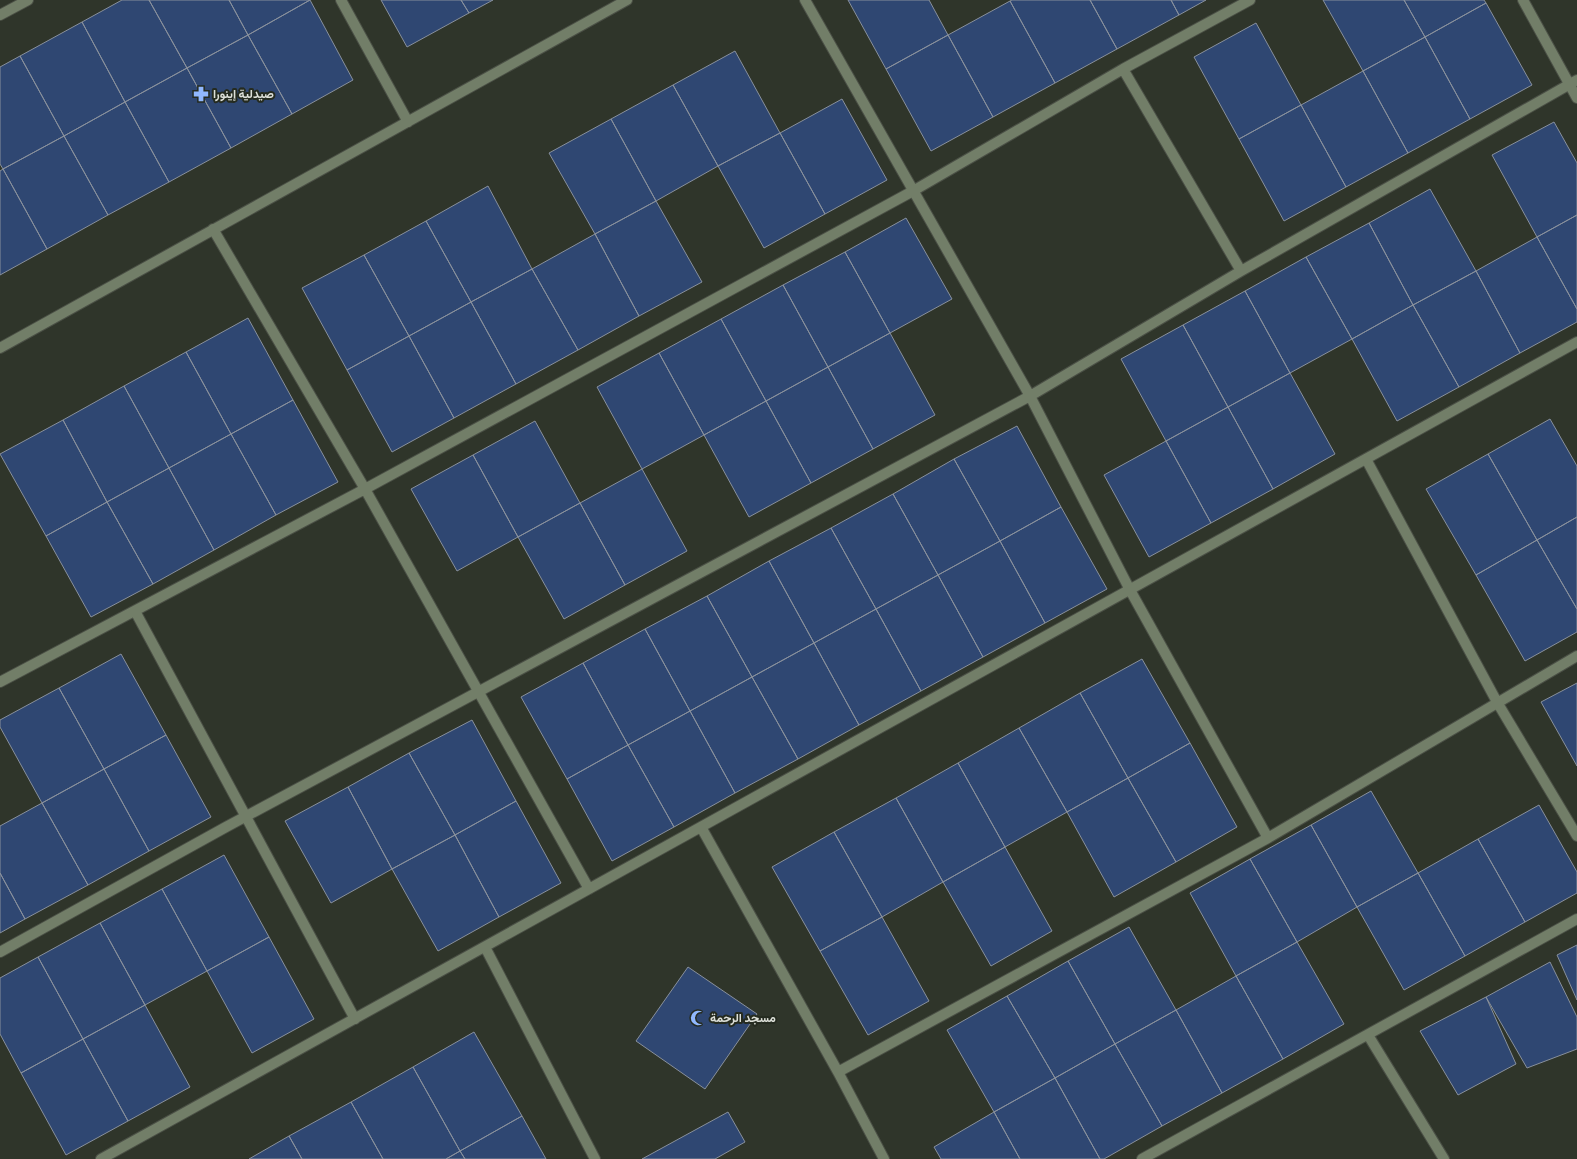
<svg xmlns="http://www.w3.org/2000/svg" width="1577" height="1159" font-family="Poppins,Vazirmatn,sans-serif">
<style>
.building{fill:#2f4772;stroke:#88909c}
.lines{fill:none;stroke-linecap:round;stroke-linejoin:round}
.minor-casing{stroke:#4b5046;stroke-width:12}
.minor{stroke:#727e68;stroke-width:10}
.labels{text-anchor:middle;stroke-width:4;stroke-linejoin:round;paint-order:stroke}
.poi-label{font-size:12px;font-weight:bold;fill:#dde0d9;stroke:#252b20;text-anchor:start}
</style>
<rect width="100%" height="100%" fill="#2f352a"/>
<path class="building" d="M 122,0 L 149,0 L 187,68 L 125,102 L 82,22 Z
M 149,0 L 229,0 L 248,35 L 187,68 Z
M 229,0 L 310,0 L 248,35 Z
M 310,0 L 353,80 L 292,114 L 248,35 Z
M 381,0 L 461,0 L 469,13 L 407,47 Z
M 461,0 L 493,0 L 469,13 Z
M 848,0 L 929,0 L 948,35 L 886,69 Z
M 1012,0 L 1090,0 L 1117,49 L 1055,83 L 1010,1 Z
M 1090,0 L 1171,0 L 1179,15 L 1117,49 Z
M 1171,0 L 1206,0 L 1179,15 Z
M 1323,0 L 1404,0 L 1425,37 L 1363,71 Z
M 1404,0 L 1484,0 L 1486,3 L 1425,37 Z
M 1010,1 L 1055,83 L 993,117 L 948,35 Z
M 1486,3 L 1532,85 L 1470,119 L 1425,37 Z
M 82,22 L 125,102 L 64,136 L 20,56 Z
M 1256,23 L 1301,105 L 1239,139 L 1194,57 Z
M 248,35 L 292,114 L 231,148 L 187,68 Z
M 948,35 L 993,117 L 931,151 L 886,69 Z
M 1425,37 L 1470,119 L 1408,153 L 1363,71 Z
M 735,51 L 780,133 L 718,166 L 673,85 Z
M 20,56 L 64,136 L 3,169 L 0,164 L 0,67 Z
M 187,68 L 231,148 L 169,182 L 125,102 Z
M 1363,71 L 1408,153 L 1346,187 L 1301,105 Z
M 673,85 L 718,166 L 656,201 L 611,119 Z
M 842,99 L 887,180 L 825,214 L 780,133 Z
M 125,102 L 169,182 L 108,215 L 64,136 Z
M 1301,105 L 1346,187 L 1284,221 L 1239,139 Z
M 611,119 L 656,201 L 595,234 L 549,153 Z
M 1554,122 L 1577,163 L 1577,215 L 1537,237 L 1492,155 Z
M 780,133 L 825,214 L 764,248 L 718,166 Z
M 64,136 L 108,215 L 47,249 L 3,169 Z
M 3,169 L 47,249 L 0,275 L 0,171 Z
M 488,186 L 532,269 L 471,302 L 426,221 Z
M 1430,189 L 1476,271 L 1413,305 L 1369,223 Z
M 656,201 L 702,282 L 639,316 L 595,234 Z
M 1577,215 L 1577,309 L 1537,237 Z
M 906,218 L 952,299 L 890,333 L 845,252 Z
M 426,221 L 471,302 L 409,336 L 364,255 Z
M 1369,223 L 1413,305 L 1352,339 L 1306,257 Z
M 595,234 L 639,316 L 578,350 L 532,269 Z
M 1537,237 L 1577,309 L 1577,322 L 1520,353 L 1476,271 Z
M 845,252 L 890,333 L 828,367 L 783,285 Z
M 364,255 L 409,336 L 347,370 L 302,288 Z
M 1306,257 L 1352,339 L 1290,373 L 1245,291 Z
M 532,269 L 578,350 L 516,384 L 471,302 Z
M 1476,271 L 1520,353 L 1459,387 L 1413,305 Z
M 783,285 L 828,367 L 766,401 L 721,319 Z
M 1245,291 L 1290,373 L 1228,407 L 1183,325 Z
M 471,302 L 516,384 L 454,418 L 409,336 Z
M 1413,305 L 1459,387 L 1397,421 L 1352,339 Z
M 248,318 L 293,400 L 231,434 L 186,352 Z
M 721,319 L 766,401 L 704,435 L 659,353 Z
M 1183,325 L 1228,407 L 1166,441 L 1121,359 Z
M 890,333 L 935,415 L 873,449 L 828,367 Z
M 409,336 L 454,418 L 392,452 L 347,370 Z
M 186,352 L 231,434 L 169,468 L 124,386 Z
M 659,353 L 704,435 L 642,469 L 597,387 Z
M 828,367 L 873,449 L 811,483 L 766,401 Z
M 1290,373 L 1335,454 L 1273,489 L 1228,407 Z
M 124,386 L 169,468 L 107,502 L 63,420 Z
M 293,400 L 338,482 L 276,515 L 231,434 Z
M 766,401 L 811,483 L 749,517 L 704,435 Z
M 1228,407 L 1273,489 L 1211,523 L 1166,441 Z
M 1550,419 L 1577,466 L 1577,517 L 1537,540 L 1488,454 Z
M 63,420 L 107,502 L 46,536 L 0,454 Z
M 535,421 L 580,503 L 518,537 L 473,455 Z
M 1017,426 L 1061,507 L 1000,541 L 954,459 Z
M 231,434 L 276,515 L 214,550 L 169,468 Z
M 1166,441 L 1211,523 L 1149,557 L 1104,475 Z
M 1488,454 L 1537,540 L 1476,575 L 1426,489 Z
M 473,455 L 518,537 L 457,571 L 411,489 Z
M 954,459 L 1000,541 L 938,575 L 893,494 Z
M 169,468 L 214,550 L 153,584 L 107,502 Z
M 642,469 L 687,551 L 625,585 L 580,503 Z
M 893,494 L 938,575 L 876,609 L 831,528 Z
M 107,502 L 153,584 L 91,617 L 46,536 Z
M 580,503 L 625,585 L 564,619 L 518,537 Z
M 1061,507 L 1107,589 L 1045,623 L 1000,541 Z
M 1577,517 L 1577,609 L 1537,540 Z
M 831,528 L 876,609 L 814,643 L 769,561 Z
M 1537,540 L 1577,609 L 1577,632 L 1525,661 L 1476,575 Z
M 1000,541 L 1045,623 L 983,657 L 938,575 Z
M 769,561 L 814,643 L 752,677 L 707,596 Z
M 938,575 L 983,657 L 921,691 L 876,609 Z
M 707,596 L 752,677 L 690,711 L 645,629 Z
M 876,609 L 921,691 L 859,725 L 814,643 Z
M 645,629 L 690,711 L 628,745 L 583,663 Z
M 814,643 L 859,725 L 798,759 L 752,677 Z
M 121,654 L 166,735 L 104,769 L 59,688 Z
M 1142,659 L 1190,743 L 1128,778 L 1080,693 Z
M 583,663 L 628,745 L 567,779 L 521,697 Z
M 752,677 L 798,759 L 735,793 L 690,711 Z
M 1577,683 L 1577,766 L 1541,702 Z
M 59,688 L 104,769 L 42,803 L 0,727 L 0,720 Z
M 1080,693 L 1128,778 L 1067,812 L 1019,728 Z
M 690,711 L 735,793 L 674,827 L 628,745 Z
M 472,720 L 516,801 L 455,835 L 409,753 Z
M 1019,728 L 1067,812 L 1005,847 L 958,763 Z
M 166,735 L 211,817 L 149,851 L 104,769 Z
M 1190,743 L 1237,827 L 1176,862 L 1128,778 Z
M 628,745 L 674,827 L 612,861 L 567,779 Z
M 409,753 L 455,835 L 392,869 L 348,787 Z
M 958,763 L 1005,847 L 943,882 L 896,798 Z
M 104,769 L 149,851 L 88,885 L 42,803 Z
M 1128,778 L 1176,862 L 1114,897 L 1067,812 Z
M 348,787 L 392,869 L 331,903 L 285,821 Z
M 1371,791 L 1418,873 L 1357,907 L 1311,825 Z
M 896,798 L 943,882 L 882,917 L 834,832 Z
M 516,801 L 561,883 L 499,917 L 455,835 Z
M 42,803 L 88,885 L 25,919 L 0,873 L 0,826 Z
M 1539,805 L 1577,872 L 1577,893 L 1525,922 L 1478,839 Z
M 1311,825 L 1357,907 L 1297,942 L 1250,859 Z
M 834,832 L 882,917 L 820,951 L 772,867 Z
M 455,835 L 499,917 L 438,951 L 392,869 Z
M 1478,839 L 1525,922 L 1465,956 L 1418,873 Z
M 1005,847 L 1052,931 L 991,966 L 943,882 Z
M 224,855 L 269,937 L 207,971 L 162,889 Z
M 1250,859 L 1297,942 L 1236,976 L 1190,893 Z
M 0,873 L 25,919 L 0,933 Z
M 1418,873 L 1465,956 L 1404,990 L 1357,907 Z
M 162,889 L 207,971 L 145,1005 L 100,923 Z
M 882,917 L 929,1001 L 868,1035 L 820,951 Z
M 100,923 L 145,1005 L 83,1039 L 38,957 Z
M 1129,927 L 1176,1010 L 1115,1044 L 1068,961 Z
M 269,937 L 314,1019 L 252,1053 L 207,971 Z
M 1297,942 L 1344,1024 L 1283,1059 L 1236,976 Z
M 1577,945 L 1577,1000 L 1557,955 Z
M 38,957 L 83,1039 L 21,1073 L 0,1034 L 0,978 Z
M 1068,961 L 1115,1044 L 1055,1078 L 1007,996 Z
M 1550,962 L 1577,1017 L 1577,1049 L 1527,1068 L 1486,997 Z
M 688,967 L 757,1014 L 705,1089 L 636,1041 Z
M 1236,976 L 1283,1059 L 1222,1093 L 1176,1010 Z
M 1007,996 L 1055,1078 L 994,1112 L 947,1030 Z
M 1486,997 L 1516,1064 L 1458,1095 L 1420,1031 Z
M 145,1005 L 190,1087 L 128,1121 L 83,1039 Z
M 1176,1010 L 1222,1093 L 1162,1126 L 1115,1044 Z
M 474,1032 L 522,1116 L 460,1151 L 413,1067 Z
M 83,1039 L 128,1121 L 66,1155 L 21,1073 Z
M 1115,1044 L 1162,1126 L 1104,1159 L 1100,1159 L 1055,1078 Z
M 413,1067 L 460,1151 L 446,1159 L 383,1159 L 351,1102 Z
M 1055,1078 L 1100,1159 L 1020,1159 L 994,1112 Z
M 351,1102 L 383,1159 L 302,1159 L 289,1136 Z
M 728,1112 L 745,1142 L 715,1159 L 642,1159 Z
M 994,1112 L 1020,1159 L 941,1159 L 934,1147 Z
M 522,1116 L 546,1159 L 465,1159 L 460,1151 Z
M 289,1136 L 302,1159 L 249,1159 Z
M 460,1151 L 465,1159 L 446,1159 Z"/>
<g class="lines">
<g class="minor-casing">
<path id="minor" d="M 341,0 L 408,122
M 805,0 L 1030,396 L 1130,590 L 1268,838
M 1523,0 L 1577,98
M 0,15 L 28,0
M 1123,69 L 1241,271
M 213,229 L 365,489 L 589,889
M 0,348 L 627,0
M 1366,459 L 1497,702 L 1577,836
M 135,611 L 355,1019
M 0,682 L 365,489 L 913,191 L 1123,69 L 1250,0
M 701,827 L 838,1072 L 884,1159
M 485,947 L 595,1159
M 0,952 L 226,827 L 1030,396 L 1241,271 L 1577,80
M 1368,1035 L 1444,1159
M 838,1072 L 1268,838 L 1577,656
M 101,1159 L 1577,342
M 1142,1159 L 1577,919"/>
</g>
<use href="#minor" class="minor"/>
</g>
<defs>
<g id="pharmacy-bare" transform="scale(1.2)"><path d="M-2-6h4v4h4v4h-4v4h-4v-4h-4v-4h4Z" fill="#91b8fd" stroke="#252b20" stroke-width="2.5" paint-order="stroke"/></g>
<g id="mosque-bare" transform="scale(1.2)"><path d="M3.5-4.9A6 6 0 1 0 3.5 4.9A5 5 0 1 1 3.5-4.9Z" fill="#91b8fd" stroke="#252b20" stroke-width="2.5" paint-order="stroke"/></g>
</defs>
<g fill-rule="evenodd">
<use href="#pharmacy-bare" x="201" y="94"/>
<use href="#mosque-bare" x="698" y="1018"/>
</g>
<g class="labels">
<g class="poi-label">
<text x="213" y="98">صيدلية إينورا</text>
<text x="710" y="1022">مسجد الرحمة</text>
</g>
</g>
</svg>
